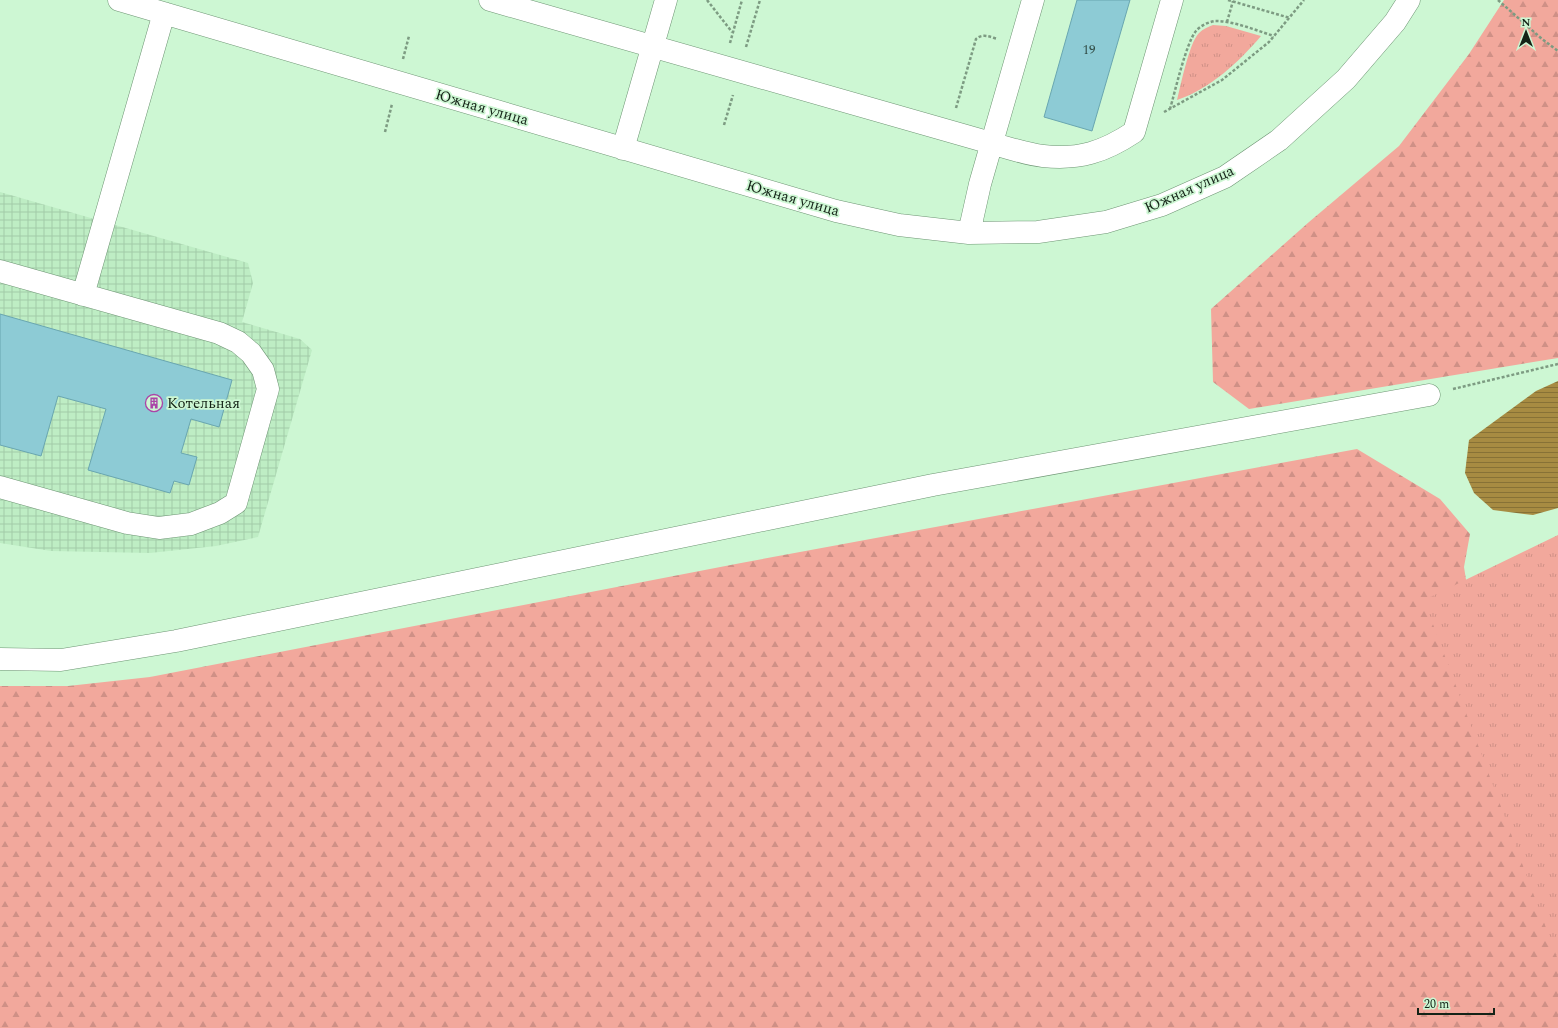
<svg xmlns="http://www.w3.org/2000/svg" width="1558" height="1028" font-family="Spectral,serif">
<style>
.industrial{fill:url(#industrial-grid)}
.forest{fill:url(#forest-firs)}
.park{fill:url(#park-tufts)}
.water{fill:url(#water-rules)}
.building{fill:#8dcbd5;stroke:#69a6b0}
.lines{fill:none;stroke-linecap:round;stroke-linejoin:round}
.minor-casing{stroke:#6e9574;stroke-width:23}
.path{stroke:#7d9b82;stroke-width:2.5;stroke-dasharray:3 2;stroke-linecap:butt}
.minor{stroke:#fff;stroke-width:22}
.labels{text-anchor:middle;stroke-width:3.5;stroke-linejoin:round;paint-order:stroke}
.number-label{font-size:13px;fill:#324d46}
.street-label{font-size:15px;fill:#142317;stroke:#cdf7d3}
.poi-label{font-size:15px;fill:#142317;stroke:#cdf7d3;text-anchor:start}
</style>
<defs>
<pattern id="industrial-grid" width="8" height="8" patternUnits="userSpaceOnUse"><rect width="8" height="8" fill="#beedc4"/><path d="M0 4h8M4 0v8" fill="none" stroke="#a2cba8"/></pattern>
<pattern id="forest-firs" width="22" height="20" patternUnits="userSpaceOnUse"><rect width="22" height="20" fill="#f2a89c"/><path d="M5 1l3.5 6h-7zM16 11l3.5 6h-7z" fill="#cf9086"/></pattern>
<pattern id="park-tufts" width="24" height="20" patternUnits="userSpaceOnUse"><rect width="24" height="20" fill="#f2a89c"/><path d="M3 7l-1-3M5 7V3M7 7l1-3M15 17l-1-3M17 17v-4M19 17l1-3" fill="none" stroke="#cf9086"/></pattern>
<pattern id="water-rules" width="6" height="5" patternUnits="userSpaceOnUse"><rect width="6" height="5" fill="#a78b42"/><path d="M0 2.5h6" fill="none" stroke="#877136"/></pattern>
</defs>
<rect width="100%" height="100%" fill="#cdf7d3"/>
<path class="industrial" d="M 0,192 L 248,263 L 253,283 L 242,322 L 300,339 L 312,350 L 258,537 L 216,546 L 150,553 L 51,551 L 0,543 Z"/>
<path class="forest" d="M 1504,0 L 1558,0 L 1558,358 L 1249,409 L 1213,382 L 1211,309 L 1309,222 L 1399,146 L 1469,54 Z
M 1357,449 L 1440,499 L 1470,534 L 1464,567 L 1475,636 L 1558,578 L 1558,1028 L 0,1028 L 0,686 L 68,686 L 150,677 L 741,563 Z"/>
<path class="park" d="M 1213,25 L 1226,26 L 1261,36 C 1239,62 1210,89 1177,100 C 1181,85 1189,43 1199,33 C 1203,29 1208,27 1213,25 Z
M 1558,535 L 1558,960 L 1424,600 Z"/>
<path class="water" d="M 1558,381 L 1558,508 L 1533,515 L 1493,510 L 1474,493 L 1465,473 L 1469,440 L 1536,391 Z"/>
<path class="building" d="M 1077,0 L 1130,0 L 1092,131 L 1044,117 Z
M 0,314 L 232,380 L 219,427 L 191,419 L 181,453 L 197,457 L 189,485 L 174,481 L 170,493 L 88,470 L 106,409 L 58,396 L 41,456 L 0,445 Z"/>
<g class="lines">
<g class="minor-casing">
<path id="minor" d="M 119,0 L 836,211 L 899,225 L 969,233 L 1038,232 L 1106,222 L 1162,205 L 1225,177 L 1279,140 L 1346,79 L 1395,22 L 1409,0
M 490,0 L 991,143 C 1008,148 1026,154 1043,156 C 1079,160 1104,152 1134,132 L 1172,0
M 623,149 L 666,0
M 969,233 L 980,184 L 1033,0
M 0,271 L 219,333 L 238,342 L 251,353 L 263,370 L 268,389 L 236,503 L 220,513 L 191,524 L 159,528 L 127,523 L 0,487
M 83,295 L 164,13
M 0,659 L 61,660 L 176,641 L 933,485 L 1429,395"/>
</g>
<path class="path" d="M 707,0 L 732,32
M 1228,0 L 1290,18
M 1498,0 L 1542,39 L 1558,51
M 1227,22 L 1233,1
M 730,43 L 742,0
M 746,47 L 760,0
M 403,59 L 409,36
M 956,108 L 976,39 C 983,33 990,37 998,39
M 1170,109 C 1175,92 1186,43 1196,31 C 1200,26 1208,22 1215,21 C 1234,21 1255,30 1274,36
M 1164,112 L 1222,80 L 1269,42 L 1304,0
M 724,125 L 733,95
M 385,132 L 392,104
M 1453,389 L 1558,364"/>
<use href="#minor" class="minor"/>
</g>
<defs>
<g id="building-ring" transform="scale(0.9)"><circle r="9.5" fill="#cdf7d3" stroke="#ab44a8" stroke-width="1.5"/><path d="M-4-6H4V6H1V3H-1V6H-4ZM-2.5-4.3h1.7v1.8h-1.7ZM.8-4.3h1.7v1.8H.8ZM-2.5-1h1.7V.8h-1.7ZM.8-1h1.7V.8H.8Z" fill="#ab44a8"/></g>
</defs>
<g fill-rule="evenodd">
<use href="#building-ring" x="154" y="403"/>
</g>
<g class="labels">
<g class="number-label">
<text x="1089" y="54">19</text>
</g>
<g class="street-label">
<text transform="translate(482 107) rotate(16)" y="5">Южная улица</text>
<text transform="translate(1189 189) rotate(-24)" y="5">Южная улица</text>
<text transform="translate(793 198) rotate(16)" y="5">Южная улица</text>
</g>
<g class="poi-label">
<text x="167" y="408">Котельная</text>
</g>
</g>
<g transform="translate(1526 32)" stroke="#cdf7d3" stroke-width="3" paint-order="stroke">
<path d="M0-3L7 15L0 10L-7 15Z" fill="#142317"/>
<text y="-6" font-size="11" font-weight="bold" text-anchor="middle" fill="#142317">N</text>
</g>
<path d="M1418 1008v6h76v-6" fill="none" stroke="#142317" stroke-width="2"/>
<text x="1424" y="1008" font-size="12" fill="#142317" stroke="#cdf7d3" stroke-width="3" paint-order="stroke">20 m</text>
</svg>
